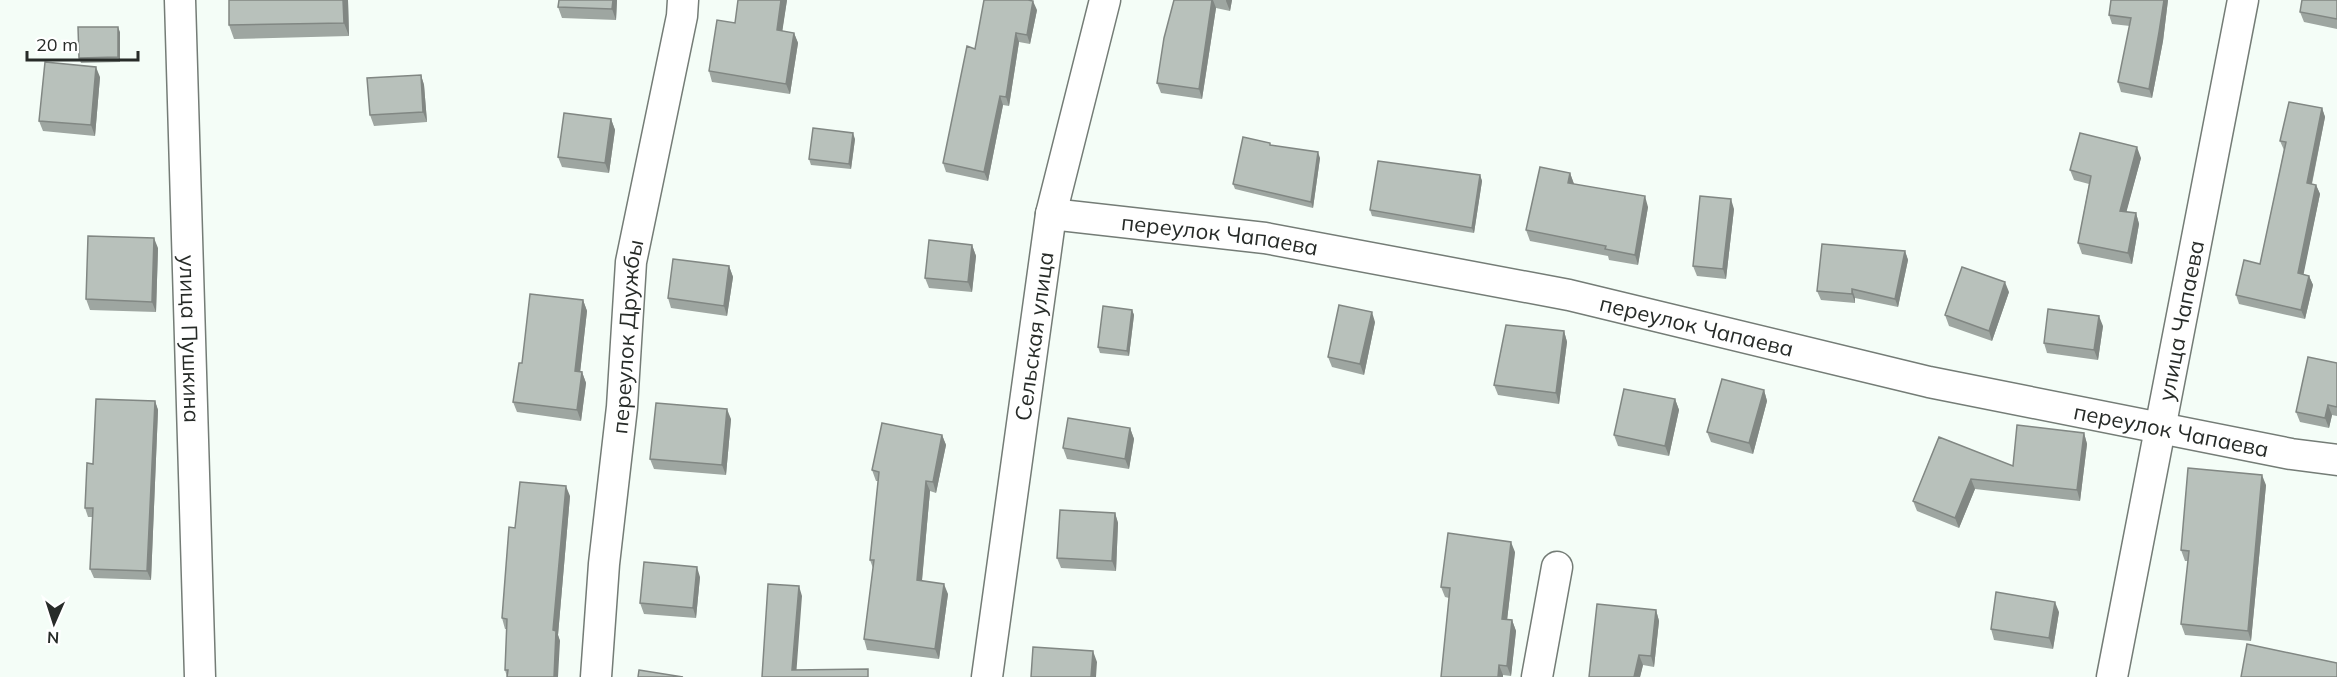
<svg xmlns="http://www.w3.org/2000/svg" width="2337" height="677" font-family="Mulish,sans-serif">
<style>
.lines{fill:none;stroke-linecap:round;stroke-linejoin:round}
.street-casing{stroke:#747c76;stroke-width:33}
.street{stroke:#fff;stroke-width:30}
.wall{fill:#9ea6a1}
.shaded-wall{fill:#818783}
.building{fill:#b8c1bb;stroke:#818783;stroke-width:1.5}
.labels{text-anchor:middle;stroke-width:6;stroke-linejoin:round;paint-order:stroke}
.street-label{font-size:22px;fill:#272b28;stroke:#fff}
</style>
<rect width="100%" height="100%" fill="#f4fdf7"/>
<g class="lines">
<g class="street-casing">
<g id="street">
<path id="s1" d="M 180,0 L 200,677"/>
<path id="s2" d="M 1051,214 L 1265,238 L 1569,295 L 1929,382 L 2291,454 L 2337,460"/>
<path id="s3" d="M 596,677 L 604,564 L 622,407 L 631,262 L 682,16 L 683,0"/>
<path id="s4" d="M 987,677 L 1051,214 L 1105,0"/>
<path d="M 1537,677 L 1557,567"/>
<path id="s5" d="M 2112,677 L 2243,0"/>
</g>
</g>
<use href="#street" class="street"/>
</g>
<path class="wall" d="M 229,0 L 348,0 L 349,36 L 234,39 L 229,25 Z
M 617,0 L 616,20 L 562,18 L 558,7 Z
M 787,0 L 782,31 L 794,33 L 798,43 L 790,94 L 712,82 L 709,71 L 735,23 Z
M 1174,0 L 1232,0 L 1230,11 L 1216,8 L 1202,99 L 1161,93 L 1157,83 Z
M 2111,0 L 2168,0 L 2163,41 L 2152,98 L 2121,92 L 2118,82 L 2130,26 L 2112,24 L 2109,15 Z
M 2337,0 L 2337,29 L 2304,22 L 2300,12 Z
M 1037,10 L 1030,44 L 1019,42 L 1009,106 L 1003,105 L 988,181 L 946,172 L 943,163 L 975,49 Z
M 120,32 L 120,62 L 81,63 L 79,58 Z
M 421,75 L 424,85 L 427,122 L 374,126 L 370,115 Z
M 100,77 L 95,136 L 43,131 L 39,121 Z
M 2322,108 L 2325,117 L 2312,184 L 2316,185 L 2320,194 L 2303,274 L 2309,276 L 2313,285 L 2305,319 L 2239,304 L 2236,295 L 2260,264 L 2284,150 L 2280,141 Z
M 611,119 L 615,130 L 609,173 L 562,167 L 558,157 Z
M 855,139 L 851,169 L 811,165 L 809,159 Z
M 1271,146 L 1320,158 L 1313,208 L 1235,189 L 1233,184 Z
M 2141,158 L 2126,212 L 2136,213 L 2139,224 L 2132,264 L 2082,254 L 2078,243 L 2089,184 L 2074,180 L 2070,170 Z
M 1570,173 L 1574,184 L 1648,207 L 1638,265 L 1609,260 L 1608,256 L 1530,241 L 1526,230 Z
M 1480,175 L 1482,181 L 1474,233 L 1372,216 L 1370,210 Z
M 1734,209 L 1726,279 L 1697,276 L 1693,266 Z
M 972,245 L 976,256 L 972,292 L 929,288 L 925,278 Z
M 158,248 L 156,312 L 90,310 L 86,299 Z
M 1905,251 L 1908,260 L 1898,307 L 1855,298 L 1855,303 L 1821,300 L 1817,291 Z
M 729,266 L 733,277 L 727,316 L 671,308 L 668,298 Z
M 2009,292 L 1992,341 L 1949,326 L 1945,315 Z
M 583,300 L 587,311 L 580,372 L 582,372 L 586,383 L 581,421 L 517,412 L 513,402 L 522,363 Z
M 1132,310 L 1134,315 L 1129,356 L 1100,353 L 1098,347 Z
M 1375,322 L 1364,375 L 1332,367 L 1328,357 Z
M 2103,326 L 2098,360 L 2047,353 L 2044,343 Z
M 1564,331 L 1567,342 L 1559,404 L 1498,395 L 1494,385 Z
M 2337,363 L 2337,416 L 2332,415 L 2329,428 L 2300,422 L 2296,412 Z
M 1764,390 L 1767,401 L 1753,454 L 1711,442 L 1707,432 Z
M 1675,399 L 1679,410 L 1669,456 L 1618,446 L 1614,435 Z
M 155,401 L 158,410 L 151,580 L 94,578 L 90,569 L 93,517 L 88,517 L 85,508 L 93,464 Z
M 731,419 L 726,475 L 654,469 L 650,459 Z
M 1130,428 L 1134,439 L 1129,469 L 1067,459 L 1063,448 Z
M 2084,433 L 2087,444 L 2080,501 L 1975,489 L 1959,528 L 1917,511 L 1913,501 L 1939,437 L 2013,466 Z
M 942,435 L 946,445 L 936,493 L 930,491 L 922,581 L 948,594 L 939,659 L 867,650 L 864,639 L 873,568 L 870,560 L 878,481 L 876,481 L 872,470 Z
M 2266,485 L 2251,641 L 2185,635 L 2181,624 L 2188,561 L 2185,561 L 2181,550 Z
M 570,496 L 558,635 L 560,641 L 507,677 L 505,670 L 507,629 L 505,629 L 502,618 L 515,528 Z
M 1115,513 L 1118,523 L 1116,571 L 1061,568 L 1057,558 Z
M 1515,552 L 1507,620 L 1512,620 L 1516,631 L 1511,676 L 1503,675 L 1503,677 L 1441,677 L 1449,598 L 1445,597 L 1441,587 Z
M 700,577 L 696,618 L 644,614 L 640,603 Z
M 1656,610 L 1659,621 L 1654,667 L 1643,665 L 1640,677 L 1589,677 Z
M 2059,612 L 2053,649 L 1994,640 L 1991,629 Z"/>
<path class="shaded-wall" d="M 343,0 L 348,0 L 349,36 L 344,23 Z
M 613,0 L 617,0 L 616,20 L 612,9 Z
M 781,0 L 787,0 L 781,40 L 777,30 Z
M 1212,0 L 1213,0 L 1216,8 L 1202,99 L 1199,89 Z
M 1226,0 L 1232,0 L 1230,11 L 1226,1 Z
M 2164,0 L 2168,0 L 2163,41 L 2152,98 L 2149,89 Z
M 1033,1 L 1037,10 L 1030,44 L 1027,35 Z
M 118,27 L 120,32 L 120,62 L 118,57 Z
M 794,33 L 798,43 L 790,94 L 786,84 Z
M 1016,33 L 1019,42 L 1009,106 L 1006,97 Z
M 96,67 L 100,77 L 95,136 L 91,125 Z
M 421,75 L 424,85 L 427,122 L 423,112 Z
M 1000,96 L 1003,105 L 988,181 L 984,172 Z
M 2322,108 L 2325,117 L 2310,192 L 2307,183 Z
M 611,119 L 615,130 L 609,173 L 605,163 Z
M 853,133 L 855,139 L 851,169 L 849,164 Z
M 2137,147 L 2141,158 L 2124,221 L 2120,211 Z
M 1318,152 L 1320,158 L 1313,208 L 1311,202 Z
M 1570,173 L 1574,184 L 1568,183 Z
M 1480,175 L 1482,181 L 1474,233 L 1472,228 Z
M 2316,185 L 2320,194 L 2302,282 L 2298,273 Z
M 1645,196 L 1648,207 L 1638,265 L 1635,255 Z
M 1731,199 L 1734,209 L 1726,279 L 1723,269 Z
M 2136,213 L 2139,224 L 2132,264 L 2128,253 Z
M 154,238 L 158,248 L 156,312 L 152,302 Z
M 972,245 L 976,256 L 972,292 L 968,282 Z
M 1905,251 L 1908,260 L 1898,307 L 1895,299 Z
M 729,266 L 733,277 L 727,316 L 724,306 Z
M 2309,276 L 2313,285 L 2305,319 L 2301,310 Z
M 2005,282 L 2009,292 L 1992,341 L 1989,331 Z
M 1852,289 L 1855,298 L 1855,303 L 1852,294 Z
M 583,300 L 587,311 L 579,382 L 575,371 Z
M 1132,310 L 1134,315 L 1129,356 L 1127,351 Z
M 1372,312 L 1375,322 L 1364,375 L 1360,364 Z
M 2099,316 L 2103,326 L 2098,360 L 2094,350 Z
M 1564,331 L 1567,342 L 1559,404 L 1556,393 Z
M 582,372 L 586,383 L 581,421 L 577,410 Z
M 1764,390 L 1767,401 L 1753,454 L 1749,443 Z
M 1675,399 L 1679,410 L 1669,456 L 1665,446 Z
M 155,401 L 158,410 L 151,580 L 147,571 Z
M 2328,405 L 2332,415 L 2329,428 L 2325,418 Z
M 727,409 L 731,419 L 726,475 L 722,465 Z
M 1130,428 L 1134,439 L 1129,469 L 1125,459 Z
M 2084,433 L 2087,444 L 2080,501 L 2077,490 Z
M 942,435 L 946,445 L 936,493 L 933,482 Z
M 2262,475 L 2266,485 L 2251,641 L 2248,631 Z
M 1971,479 L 1975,489 L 1959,528 L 1955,518 Z
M 926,481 L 930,491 L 921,590 L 917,580 Z
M 566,486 L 570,496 L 558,635 L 560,641 L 558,677 L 554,677 L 553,630 Z
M 1115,513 L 1118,523 L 1116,571 L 1112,561 Z
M 1511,542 L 1515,552 L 1506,629 L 1502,619 Z
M 697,567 L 700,577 L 696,618 L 693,608 Z
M 944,584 L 948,594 L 939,659 L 935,649 Z
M 799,586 L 802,596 L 796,677 L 792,670 Z
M 2055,602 L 2059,612 L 2053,649 L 2049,638 Z
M 1656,610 L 1659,621 L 1654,667 L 1651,656 Z
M 1512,620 L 1516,631 L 1511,676 L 1507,666 Z
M 1093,651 L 1097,662 L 1096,677 L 1091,677 Z
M 1639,655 L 1643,665 L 1640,677 L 1634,677 Z
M 1499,665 L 1503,675 L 1503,677 L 1498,677 Z"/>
<path class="building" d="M 229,0 L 343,0 L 344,23 L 229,25 Z
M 559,0 L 613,0 L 612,9 L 558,7 Z
M 738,0 L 781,0 L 777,30 L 794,33 L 786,84 L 709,71 L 717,20 L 735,23 Z
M 984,0 L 1028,0 L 1033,1 L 1027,35 L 1016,33 L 1006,97 L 1000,96 L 984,172 L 943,163 L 967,46 L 975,49 Z
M 1174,0 L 1212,0 L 1199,89 L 1157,83 L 1164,38 Z
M 2111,0 L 2164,0 L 2159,32 L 2149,89 L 2118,82 L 2131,18 L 2109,15 Z
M 2302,0 L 2337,0 L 2337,19 L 2300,12 Z
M 78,27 L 118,27 L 118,57 L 79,58 Z
M 45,62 L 96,67 L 91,125 L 39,121 Z
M 421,75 L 423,112 L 370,115 L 367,78 Z
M 2289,102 L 2322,108 L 2307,183 L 2316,185 L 2298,273 L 2309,276 L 2301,310 L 2236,295 L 2244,260 L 2260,264 L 2286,142 L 2280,141 Z
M 564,113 L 611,119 L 605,163 L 558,157 Z
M 813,128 L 853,133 L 849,164 L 809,159 Z
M 2080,133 L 2137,147 L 2120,211 L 2136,213 L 2128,253 L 2078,243 L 2091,176 L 2070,170 Z
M 1243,137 L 1270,143 L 1270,145 L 1318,152 L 1311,202 L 1233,184 Z
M 1378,161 L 1480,175 L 1472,228 L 1370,210 Z
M 1540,167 L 1570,173 L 1568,183 L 1645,196 L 1635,255 L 1605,249 L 1606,246 L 1526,230 Z
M 1700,196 L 1731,199 L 1723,269 L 1693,266 Z
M 88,236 L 154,238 L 152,302 L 86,299 Z
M 929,240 L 972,245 L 968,282 L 925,278 Z
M 1822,244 L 1905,251 L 1895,299 L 1852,289 L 1852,294 L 1817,291 Z
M 673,259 L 729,266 L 724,306 L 668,298 Z
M 1962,267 L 2005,282 L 1989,331 L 1945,315 Z
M 530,294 L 583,300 L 575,371 L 582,372 L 577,410 L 513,402 L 519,363 L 522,363 Z
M 1339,305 L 1372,312 L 1360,364 L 1328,357 Z
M 1103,306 L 1132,310 L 1127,351 L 1098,347 Z
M 2048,309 L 2099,316 L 2094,350 L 2044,343 Z
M 1506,325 L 1564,331 L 1556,393 L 1494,385 Z
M 2308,357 L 2337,363 L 2337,407 L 2328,405 L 2325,418 L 2296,412 Z
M 1722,379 L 1764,390 L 1749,443 L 1707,432 Z
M 1624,389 L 1675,399 L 1665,446 L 1614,435 Z
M 96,399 L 155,401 L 147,571 L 90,569 L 93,508 L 85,508 L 87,463 L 93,464 Z
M 656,403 L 727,409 L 722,465 L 650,459 Z
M 1068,418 L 1130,428 L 1125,459 L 1063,448 Z
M 882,423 L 942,435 L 933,482 L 926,481 L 917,580 L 944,584 L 935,649 L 864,639 L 874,560 L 870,560 L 879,472 L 872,470 Z
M 2017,425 L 2084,433 L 2077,490 L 1971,479 L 1955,518 L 1913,501 L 1939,437 L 2013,466 Z
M 2188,468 L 2262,475 L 2248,631 L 2181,624 L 2189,551 L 2181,550 Z
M 520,482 L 566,486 L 553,630 L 556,631 L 554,677 L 507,677 L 508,670 L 505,670 L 507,619 L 502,618 L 509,527 L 515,528 Z
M 1060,510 L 1115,513 L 1112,561 L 1057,558 Z
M 1448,533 L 1511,542 L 1502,619 L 1512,620 L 1507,666 L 1499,665 L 1498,677 L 1441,677 L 1450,588 L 1441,587 Z
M 644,562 L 697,567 L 693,608 L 640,603 Z
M 768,584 L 799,586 L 792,670 L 868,669 L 868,677 L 762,677 Z
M 1996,592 L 2055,602 L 2049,638 L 1991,629 Z
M 1597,604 L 1656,610 L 1651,656 L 1639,655 L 1634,677 L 1589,677 Z
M 2247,644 L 2337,663 L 2337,677 L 2241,677 Z
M 1033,647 L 1093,651 L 1091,677 L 1031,677 Z
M 639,670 L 683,677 L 638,677 Z"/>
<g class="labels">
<g class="street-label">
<text dy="8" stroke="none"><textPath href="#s2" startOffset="170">переулок Чапаева</textPath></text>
<text dy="8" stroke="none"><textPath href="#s5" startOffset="363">улица Чапаева</textPath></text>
<text dy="8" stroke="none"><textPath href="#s2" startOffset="656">переулок Чапаева</textPath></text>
<text dy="8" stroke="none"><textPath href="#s4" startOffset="344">Сельская улица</textPath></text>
<text dy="8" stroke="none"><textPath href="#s3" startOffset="342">переулок Дружбы</textPath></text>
<text dy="8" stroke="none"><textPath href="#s1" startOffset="339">улица Пушкина</textPath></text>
<text dy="8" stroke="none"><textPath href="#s2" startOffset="1142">переулок Чапаева</textPath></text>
</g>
</g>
<g transform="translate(54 623) rotate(183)" stroke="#ffffff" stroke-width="4.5" paint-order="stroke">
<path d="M0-4.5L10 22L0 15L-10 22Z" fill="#272b28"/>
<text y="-9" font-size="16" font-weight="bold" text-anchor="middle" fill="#272b28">N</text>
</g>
<path d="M27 51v9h111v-9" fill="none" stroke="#272b28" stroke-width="3"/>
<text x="36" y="51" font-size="18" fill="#272b28" stroke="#ffffff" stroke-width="4.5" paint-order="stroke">20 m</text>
</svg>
